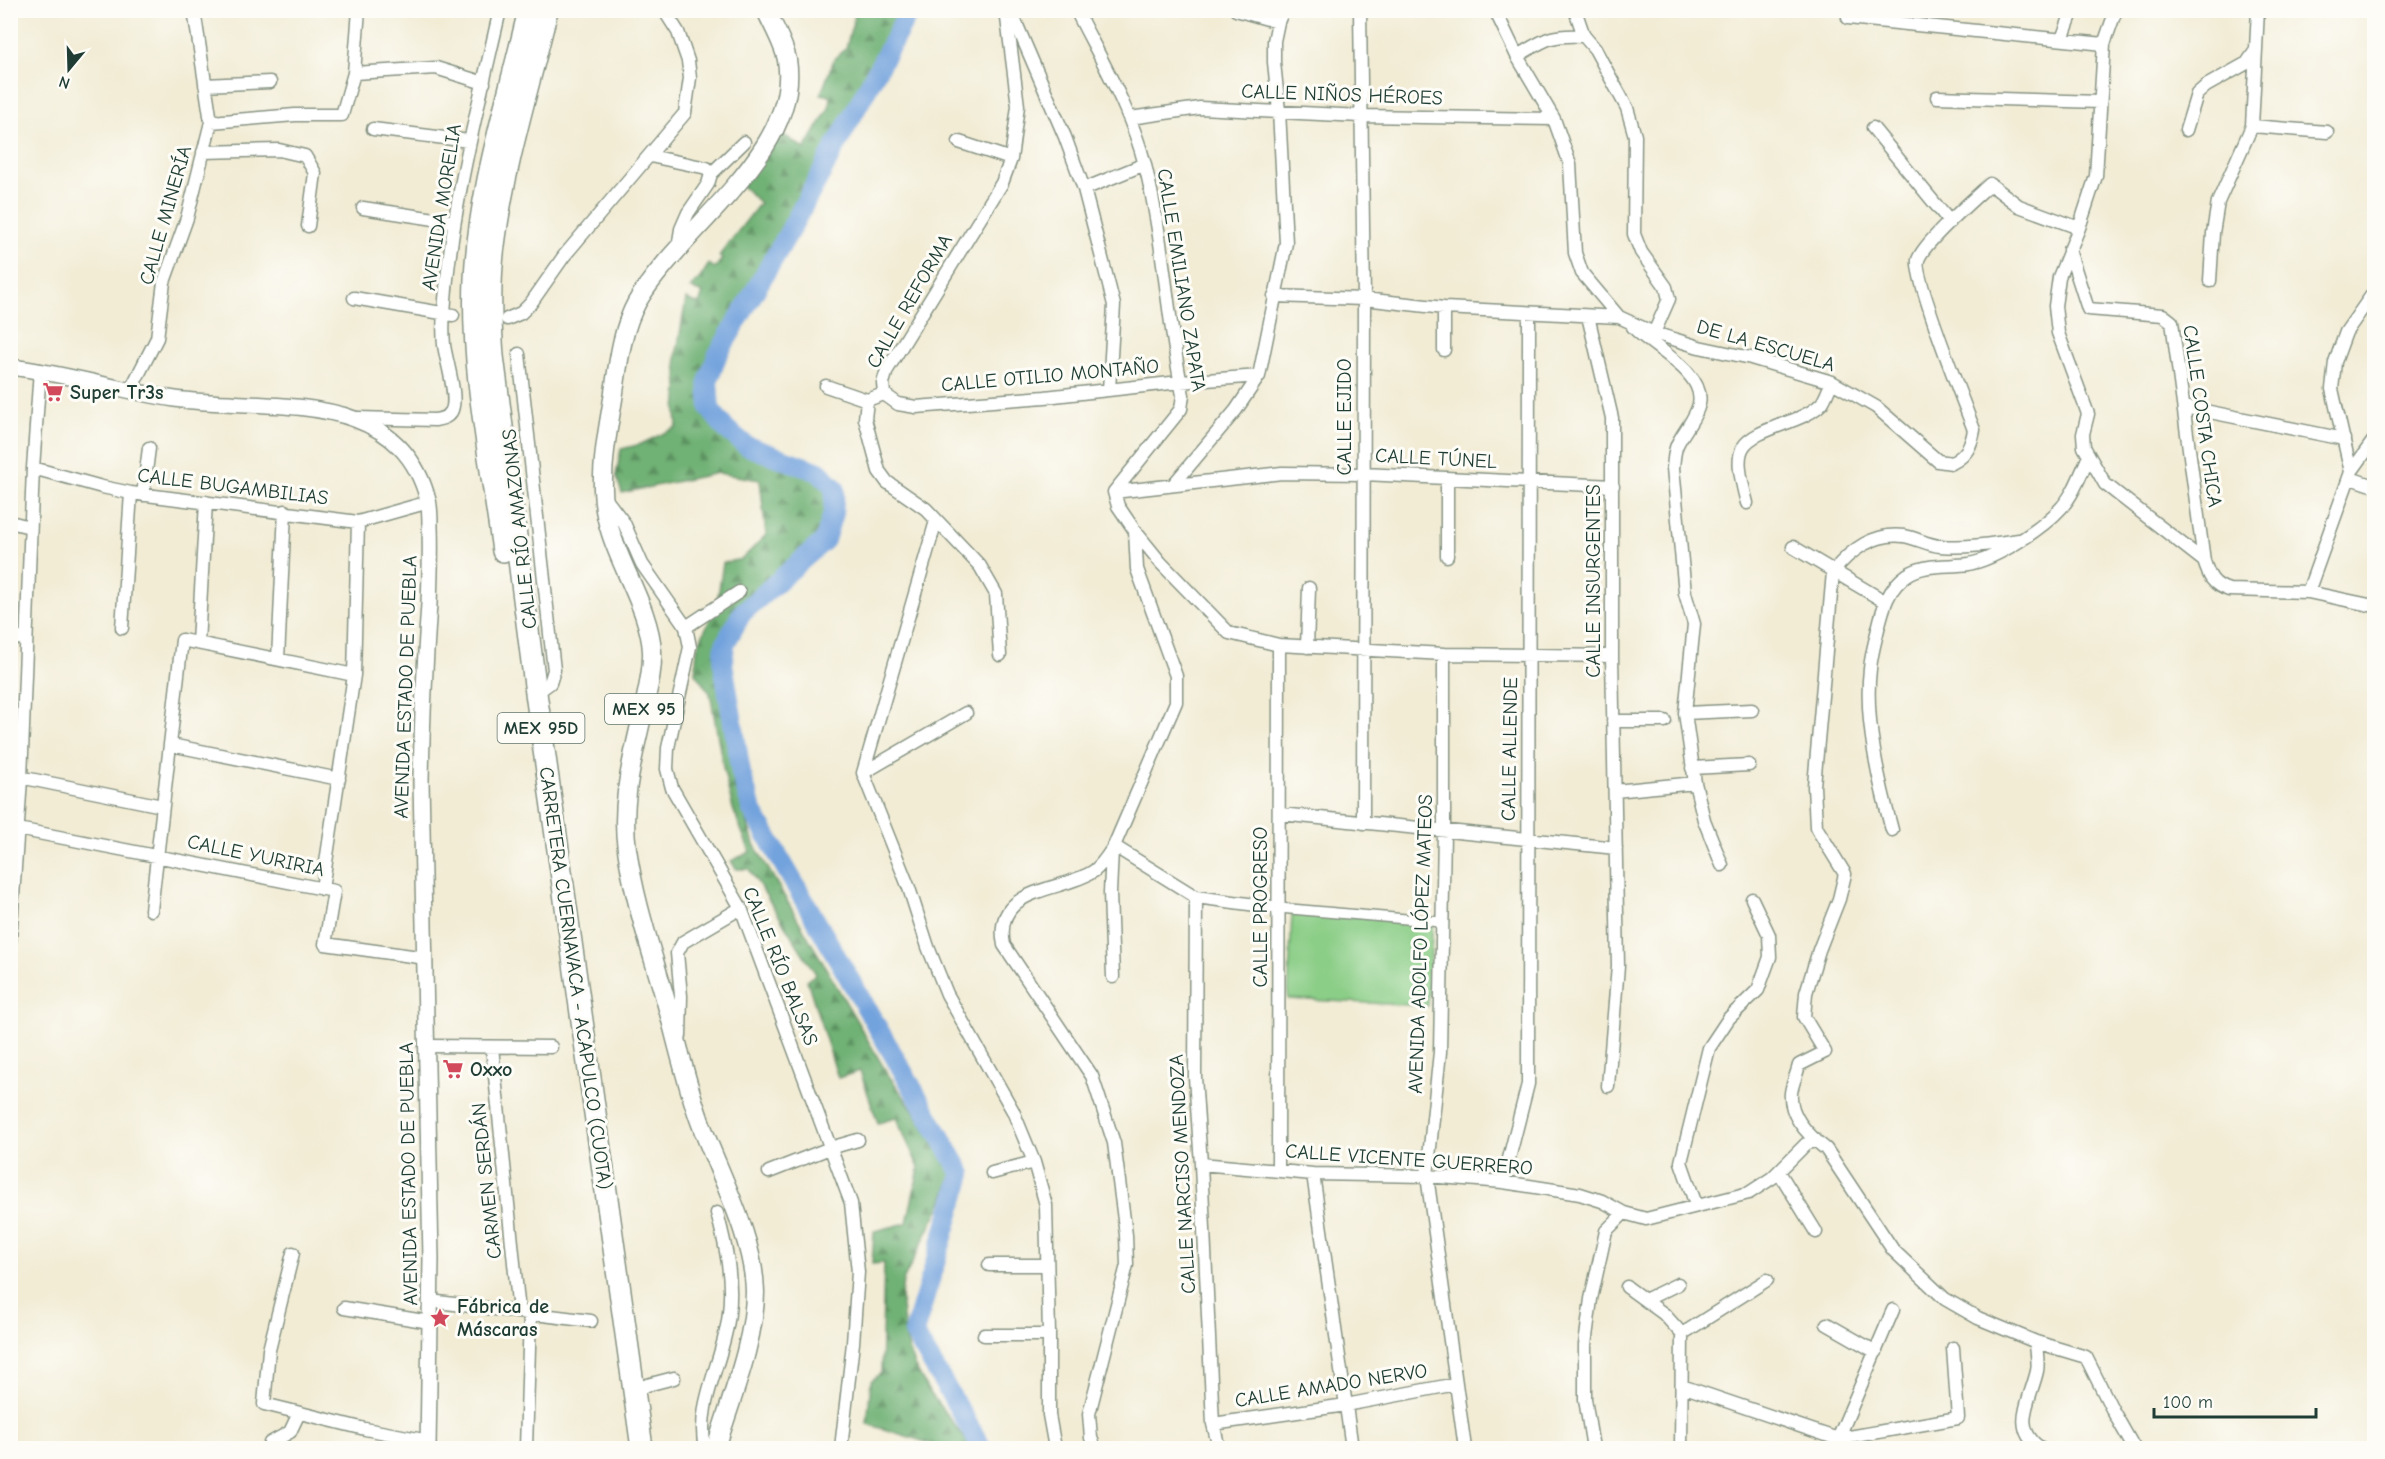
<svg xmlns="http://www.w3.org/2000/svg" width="2385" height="1459" font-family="'Comic Neue',sans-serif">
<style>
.forest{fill:url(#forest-firs);stroke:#487754;stroke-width:1.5}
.garden{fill:#8bce87;stroke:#55865e;stroke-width:1.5}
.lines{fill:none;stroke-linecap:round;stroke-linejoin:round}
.river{stroke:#73a3dd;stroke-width:20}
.pedestrian-casing{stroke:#889484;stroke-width:12}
.minor-casing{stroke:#889484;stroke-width:15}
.tertiary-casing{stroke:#889484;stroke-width:18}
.primary-casing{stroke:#889484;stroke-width:21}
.motorway-casing{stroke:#889484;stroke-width:24}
.pedestrian{stroke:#fff;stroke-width:9}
.minor{stroke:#fff;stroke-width:12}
.tertiary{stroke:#fff;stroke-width:15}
.primary{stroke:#fff;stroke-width:18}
.motorway{stroke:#fff;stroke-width:21}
.labels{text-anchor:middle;stroke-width:6;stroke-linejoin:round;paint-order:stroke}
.shield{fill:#fdfcf7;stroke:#62766e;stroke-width:1.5}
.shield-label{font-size:18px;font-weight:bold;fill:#1f3d34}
.street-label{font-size:20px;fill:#1f3d34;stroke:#fdfcf7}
.poi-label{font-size:20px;font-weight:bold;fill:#1f3d34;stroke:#fdfcf7;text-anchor:start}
</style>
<defs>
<pattern id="forest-firs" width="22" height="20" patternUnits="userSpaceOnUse" patternTransform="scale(1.5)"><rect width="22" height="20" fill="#70b174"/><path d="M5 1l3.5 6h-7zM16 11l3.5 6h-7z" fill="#5b9160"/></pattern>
</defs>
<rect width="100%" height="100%" fill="#fdfcf7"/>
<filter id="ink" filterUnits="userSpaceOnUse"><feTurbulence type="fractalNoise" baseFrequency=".0167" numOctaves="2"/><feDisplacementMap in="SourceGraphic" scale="12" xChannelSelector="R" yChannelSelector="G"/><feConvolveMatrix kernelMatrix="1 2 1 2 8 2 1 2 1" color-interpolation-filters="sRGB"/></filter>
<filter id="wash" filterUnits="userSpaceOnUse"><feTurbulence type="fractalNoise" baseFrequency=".008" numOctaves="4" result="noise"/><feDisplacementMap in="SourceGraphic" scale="24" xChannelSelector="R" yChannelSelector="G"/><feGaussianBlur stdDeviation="1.35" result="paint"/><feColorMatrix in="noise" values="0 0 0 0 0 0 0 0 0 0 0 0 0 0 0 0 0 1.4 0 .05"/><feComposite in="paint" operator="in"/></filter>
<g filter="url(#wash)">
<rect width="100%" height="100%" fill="#f2ecd5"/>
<path class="forest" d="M 856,11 L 900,11 L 901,19 L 889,61 L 790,217 L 717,346 L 710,369 L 710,392 L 712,407 L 719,424 L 732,438 L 756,451 L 784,459 L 815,472 L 837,490 L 842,513 L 831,534 L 810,556 L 748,601 L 732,625 L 726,649 L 735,780 L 754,844 L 887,1073 L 914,1111 L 953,1173 L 941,1205 L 903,1281 L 901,1296 L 905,1335 L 914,1365 L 928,1390 L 972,1448 L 945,1448 L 867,1424 L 871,1381 L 881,1373 L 884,1263 L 872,1264 L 874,1231 L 907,1223 L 919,1168 L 896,1118 L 878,1123 L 860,1071 L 838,1078 L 807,980 L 816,974 L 749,869 L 736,869 L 731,861 L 750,852 L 733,809 L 724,772 L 710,693 L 695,673 L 697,648 L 717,603 L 723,563 L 742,559 L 766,535 L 760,480 L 718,473 L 622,493 L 616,475 L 621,449 L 641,444 L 677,427 L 676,410 L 678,388 L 676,357 L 686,299 L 699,304 L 703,293 L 690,288 L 700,278 L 709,264 L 715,268 L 722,259 L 719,256 L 760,203 L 742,186 L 782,134 L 805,149 L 829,108 L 831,96 L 821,94 L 834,59 L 846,48 Z"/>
<path class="garden" d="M 1292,912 L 1433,920 L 1428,1006 L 1288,999 Z"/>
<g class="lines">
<path class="river" d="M 910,10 L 788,234 L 717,356 L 708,382 L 710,409 L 725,428 L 747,446 L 819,472 L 835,488 L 833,513 L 825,540 L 742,613 L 725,644 L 723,663 L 735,735 L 741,773 L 752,810 L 962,1174 L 914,1333 L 982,1448"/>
</g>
</g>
<g filter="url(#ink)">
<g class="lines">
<g class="pedestrian-casing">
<path id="pedestrian" d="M 1279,908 L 1441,922"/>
</g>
<g class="minor-casing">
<path id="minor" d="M 1076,10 C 1101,60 1131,110 1145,165 C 1164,240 1167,319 1183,395 L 1181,409 L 1114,492 L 1118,506 L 1135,531 L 1137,569 L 1176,676 L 1176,702 L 1114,846 C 1108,855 1103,864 1094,871 C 1060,893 992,886 1004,945 L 1092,1076 L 1114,1143 L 1126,1235 L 1127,1265 L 1089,1414 L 1091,1438 L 1095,1448
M 1236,10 L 1278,22
M 1360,10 L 1364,299 L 1363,823
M 1495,10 L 1517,56 L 1554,119 L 1570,164 L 1575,253 L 1582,273 L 1619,317 L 1654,333 L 1699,347 L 1751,358 L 1832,382 L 1876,407 L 1938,461 L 1952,463 C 1967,455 1971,446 1974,430 C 1965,406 1913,275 1918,260 C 1923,243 1975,198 1990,184 L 2019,206 L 2079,228
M 1575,10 L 1584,36 L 1595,49 L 1627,108 L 1635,136 L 1634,234 L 1641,252 L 1666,287 L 1669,299 L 1654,333
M 2116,10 L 2104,44 L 2096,176 L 2079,228 L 2059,277 L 2055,306 L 2058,333 L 2088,414 L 2083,434 L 2084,447 L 2105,484 L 2204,561
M 1010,15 L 1016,23 L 1065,137 L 1084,189 L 1097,239 L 1114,305 L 1109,390
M 1848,18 L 2104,44
M 2062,39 L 2073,10
M 1517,56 C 1546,39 1550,34 1584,36
M 354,73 L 436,68 L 484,83
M 205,85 L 270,82
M 1937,97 L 2100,102
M 1130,118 L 1200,108 L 1361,116 L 1554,119
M 211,122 L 295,115 L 342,115 L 354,73 L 359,10
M 2252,126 L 2327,132
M 1873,128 L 1950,222
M 373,129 L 469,141
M 2186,130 L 2197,94 L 2206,86 L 2247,63 L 2256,50
M 959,142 L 1011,159
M 203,152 L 279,150 L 305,156 L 315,173 L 308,226
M 650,156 L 707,168 L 711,174
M 1084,189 L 1145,164
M 363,208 L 454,222
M 10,211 L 10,214
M 678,248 L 681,229 L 688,213 L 708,184 L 711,174 L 744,142
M 2069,250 L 2088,309 L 2163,315 L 2172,322 L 2204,561 C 2209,577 2213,585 2229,590 L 2308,592 L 2374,606
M 2210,281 L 2213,233 L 2218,202 L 2252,126 L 2258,10
M 1274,296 L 1364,299 L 1444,308 L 1619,317
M 354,298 L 453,315
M 1588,316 L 1612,418 L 1612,656 L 1618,966 L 1608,1086
M 507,319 L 521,313 L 531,303 L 564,256 L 685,113 L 690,78 L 688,61 L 678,32 L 664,10
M 1633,327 C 1652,348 1706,372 1699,404 C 1696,418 1683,432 1677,445 C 1674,452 1674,460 1673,468 L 1685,593 L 1694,624 L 1685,713 L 1695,783 L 1704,820 L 1722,865
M 1444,350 L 1444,308
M 519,354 L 554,670 L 550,683 L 536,693
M 826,386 L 867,400
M 131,389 L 157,338 L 164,282 L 187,218 L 211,122 L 194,10
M 884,394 L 883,383 L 887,370 L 1002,183 L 1011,159 L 1018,106 L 1006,10
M 884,394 L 898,404 L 916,407 L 1045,397 L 1180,382 L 1259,376
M 884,394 L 867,400 L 865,419 L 879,471 L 887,482 L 926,509 L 980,566 L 996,594 L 1000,655
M 2185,407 L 2344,439
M 358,418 L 435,420 C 441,419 447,418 451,412 C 459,399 446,361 444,345 C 443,334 443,323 444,313 C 451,209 477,111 500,10
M 33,468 L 102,487 L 131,493 L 358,522 L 429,502
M 2351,472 L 2374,440
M 1447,478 L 1447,556
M 2350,478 L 2374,486
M 1173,485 L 1236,410 L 1259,376 L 1286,243 L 1279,111 L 1274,62 L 1274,41 L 1278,22 L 1283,10
M 1114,492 L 1282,473 L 1364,474 L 1613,486
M 143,495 L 149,448
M 605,498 L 624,523 L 642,564 L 686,627 L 690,647 L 668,748 L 667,769 L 672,788 L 741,908 L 851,1203 L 858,1272 L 853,1343 L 841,1448
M 1747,503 C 1731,442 1738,441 1794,420 C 1804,416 1815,411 1822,403 C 1826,397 1829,388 1832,382
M 936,521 L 863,773 L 909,888 L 928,947 L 947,994 L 1013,1111 L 1034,1162 L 1046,1205 L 1049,1335 L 1049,1415 L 1055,1448
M 10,522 L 30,527
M 1135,531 L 1161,563 L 1229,633 L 1279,645 L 1444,654 L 1612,656
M 2019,540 C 1993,544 1967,548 1940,546 C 1928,545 1916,538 1904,536 C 1875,532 1850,550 1833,572 L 1814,786 L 1816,827 L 1845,874 L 1839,899 L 1819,950 L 1806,993 L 1804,1017 L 1825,1052 L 1799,1065 C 1797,1074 1792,1084 1791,1093 C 1789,1116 1809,1136 1826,1149 L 1893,1250 L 1945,1299 L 1978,1318 L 2036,1342 L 2086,1357 L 2113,1411 L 2134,1448
M 1793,547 L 1884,601
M 2308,592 L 2351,472 L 2332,389 L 2335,362 L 2346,332 L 2374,292
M 686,627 L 739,592
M 122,628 L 131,493
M 10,636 L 26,640
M 198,643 L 206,502
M 1307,647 L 1309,588
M 1444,654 L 1444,832 L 1440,1052 L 1427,1176 L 1465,1448
M 278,659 L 285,511
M 1685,713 L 1752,710
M 1613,721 L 1665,721
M 171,745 L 339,779
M 1692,768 L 1749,765
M 863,773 L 966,713
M 10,775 L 162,806
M 1615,791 L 1695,783
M 1280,814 L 1616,848
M 18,829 L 334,891 L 325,944 L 426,958
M 1892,830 C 1879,782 1864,719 1870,669 C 1871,656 1875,642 1878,629 C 1883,608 1888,588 1907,575 C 1924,563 1949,567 1969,564 C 1996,559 2042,529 2061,508 C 2074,494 2081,473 2089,456
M 1114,846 L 1196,897 L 1279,908
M 1112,850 L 1110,893 L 1113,977
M 322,889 L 354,675 L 358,522
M 1196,897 L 1195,1077 L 1201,1164 L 1213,1424 L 1219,1448
M 151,910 L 182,640 L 354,675
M 10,941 L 21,779 L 33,468 L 40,370
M 680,1036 L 681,996 L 677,953 L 683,942 L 741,908
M 427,1046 L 551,1047
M 492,1047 L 519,1312
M 1201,1164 L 1313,1174 L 1427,1176 L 1503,1182 L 1580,1194 L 1602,1201 L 1624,1213 L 1646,1219 L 1749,1193 L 1772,1178 L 1806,1144 L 1814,1141
M 1278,1169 L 1279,645
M 769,1172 L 830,1148 L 858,1140
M 1779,1172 L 1816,1232
M 992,1173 L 1034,1162
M 1313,1174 L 1352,1448
M 1503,1182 L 1528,1084 L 1529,314
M 1696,1205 L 1681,1162 L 1709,1048 L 1729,1018 L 1758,990 L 1770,957 L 1769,935 L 1752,899
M 293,1253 L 269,1350 L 264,1404 L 365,1429 L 429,1441
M 989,1265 L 1047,1265
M 1627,1287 L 1664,1314 L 1682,1334
M 1645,1300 L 1678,1284
M 430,1301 L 591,1321
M 344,1308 L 430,1322
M 1827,1324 L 1876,1352
M 1682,1334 L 1767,1280
M 984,1335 L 1049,1335
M 2036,1342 C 2036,1351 2039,1362 2037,1371 C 2031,1399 2010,1427 2040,1448
M 1682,1386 L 1838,1439 L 1958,1418 L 1953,1348
M 634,1392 L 647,1385 L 674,1378
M 1213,1424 L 1346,1405 L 1456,1384
M 1838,1439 L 1893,1310
M 270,1443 L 290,1432 L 299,1413
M 526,1448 L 530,1314
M 705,1448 C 695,1403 725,1358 729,1313 C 733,1279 726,1246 717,1213
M 1593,1448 L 1585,1399 L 1585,1345 L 1591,1299 L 1606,1231 L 1624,1213
M 1681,1448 L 1682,1334"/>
</g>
<g class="tertiary-casing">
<path id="tertiary" d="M 10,367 C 66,373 120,391 175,399 C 265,412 398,384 428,500 C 430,508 430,518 430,527 C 431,553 430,578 429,604 C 425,663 422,722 421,781 L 431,1259 L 428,1448"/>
</g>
<g class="primary-casing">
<path id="primary" d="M 716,1448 C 730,1401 755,1341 755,1292 C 754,1237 720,1176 701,1124 C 686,1084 677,1040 665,998 C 651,949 634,900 627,849 C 620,803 633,757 643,712 C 647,692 653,672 652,651 C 649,599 604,548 603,490 C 602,459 608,429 613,399 C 618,366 621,331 637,302 C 679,229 802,152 787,60 C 784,44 773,26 766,10"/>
</g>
<g class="motorway-casing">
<path id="motorway" d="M 547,10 C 529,86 505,161 495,238 C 489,277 490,317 493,356 L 536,693 L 642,1448
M 503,551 C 491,461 471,370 475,279 C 479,188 509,98 529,10"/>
</g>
<use href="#pedestrian" class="pedestrian"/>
<use href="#minor" class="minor"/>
<use href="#tertiary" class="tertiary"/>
<use href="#primary" class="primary"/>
<use href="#motorway" class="motorway"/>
</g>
</g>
<defs>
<g id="supermarket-bare" transform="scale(1.62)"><path d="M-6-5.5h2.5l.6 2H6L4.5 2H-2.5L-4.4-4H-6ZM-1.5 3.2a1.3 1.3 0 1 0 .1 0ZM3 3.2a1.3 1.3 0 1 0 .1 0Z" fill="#d1495b" stroke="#fdfcf7" stroke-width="2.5" paint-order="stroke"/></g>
<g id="sight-bare" transform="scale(1.62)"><path d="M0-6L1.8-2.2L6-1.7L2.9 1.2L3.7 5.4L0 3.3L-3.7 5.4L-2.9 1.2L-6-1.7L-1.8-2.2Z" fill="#d1495b" stroke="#fdfcf7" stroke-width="2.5" paint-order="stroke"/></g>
</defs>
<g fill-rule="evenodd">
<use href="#supermarket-bare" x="53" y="392"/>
<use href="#supermarket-bare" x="453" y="1069"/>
<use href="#sight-bare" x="440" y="1318"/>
</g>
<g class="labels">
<g class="shield">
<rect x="605" y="694" width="78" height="30" rx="4.5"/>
<rect x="497.5" y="713" width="87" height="30" rx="4.5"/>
</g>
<g class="shield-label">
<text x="644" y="715">MEX 95</text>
<text x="541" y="734">MEX 95D</text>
</g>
<g class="street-label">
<text transform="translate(1342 94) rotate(2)" y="7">CALLE NIÑOS HÉROES</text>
<text transform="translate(441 207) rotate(-81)" y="7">AVENIDA MORELIA</text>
<text transform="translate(165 215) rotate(-74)" y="7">CALLE MINERÍA</text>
<text transform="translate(1182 280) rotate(81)" y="7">CALLE EMILIANO ZAPATA</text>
<text transform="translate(909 301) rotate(-60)" y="7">CALLE REFORMA</text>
<text transform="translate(1766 345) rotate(16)" y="7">DE LA ESCUELA</text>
<text transform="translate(1050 375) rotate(-5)" y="7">CALLE OTILIO MONTAÑO</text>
<text transform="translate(2203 416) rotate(82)" y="7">CALLE COSTA CHICA</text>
<text transform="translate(1344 417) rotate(-90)" y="7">CALLE EJIDO</text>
<text transform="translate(1436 458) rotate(3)" y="7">CALLE TÚNEL</text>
<text transform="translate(233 486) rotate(7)" y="7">CALLE BUGAMBILIAS</text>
<text transform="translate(519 529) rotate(-96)" y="7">CALLE RÍO AMAZONAS</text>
<text transform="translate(1593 581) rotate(-90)" y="7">CALLE INSURGENTES</text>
<text transform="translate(405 687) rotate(-88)" y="7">AVENIDA ESTADO DE PUEBLA</text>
<text transform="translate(1509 749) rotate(-89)" y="7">CALLE ALLENDE</text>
<text transform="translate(256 855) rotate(12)" y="7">CALLE YURIRIA</text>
<text transform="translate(1260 907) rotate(-90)" y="7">CALLE PROGRESO</text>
<text transform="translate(1420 944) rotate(-88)" y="7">AVENIDA ADOLFO LÓPEZ MATEOS</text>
<text transform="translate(781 966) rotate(68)" y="7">CALLE RÍO BALSAS</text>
<text transform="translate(576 978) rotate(82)" y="7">CARRETERA CUERNAVACA - ACAPULCO (CUOTA)</text>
<text transform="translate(1409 1159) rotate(4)" y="7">CALLE VICENTE GUERRERO</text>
<text transform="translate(408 1174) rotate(-91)" y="7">AVENIDA ESTADO DE PUEBLA</text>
<text transform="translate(1182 1174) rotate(-93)" y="7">CALLE NARCISO MENDOZA</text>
<text transform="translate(486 1181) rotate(-96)" y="7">CARMEN SERDÁN</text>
<text transform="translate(1331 1385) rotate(-9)" y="7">CALLE AMADO NERVO</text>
</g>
<g class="poi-label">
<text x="70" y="399">Super Tr3s</text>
<text x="470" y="1076">Oxxo</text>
<text x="457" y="1313">Fábrica de<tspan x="457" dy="23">Máscaras</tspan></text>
</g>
</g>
<rect width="2385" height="1459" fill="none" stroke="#fdfcf7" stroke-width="36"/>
<g transform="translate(69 69) rotate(199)" stroke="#fdfcf7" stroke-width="4.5" paint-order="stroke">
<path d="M0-4.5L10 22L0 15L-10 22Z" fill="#1f3d34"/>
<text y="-9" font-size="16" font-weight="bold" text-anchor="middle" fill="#1f3d34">N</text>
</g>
<path d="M2154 1408v9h162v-9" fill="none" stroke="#1f3d34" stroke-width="3"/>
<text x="2163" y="1408" font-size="18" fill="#1f3d34" stroke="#fdfcf7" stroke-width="4.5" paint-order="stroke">100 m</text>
</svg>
